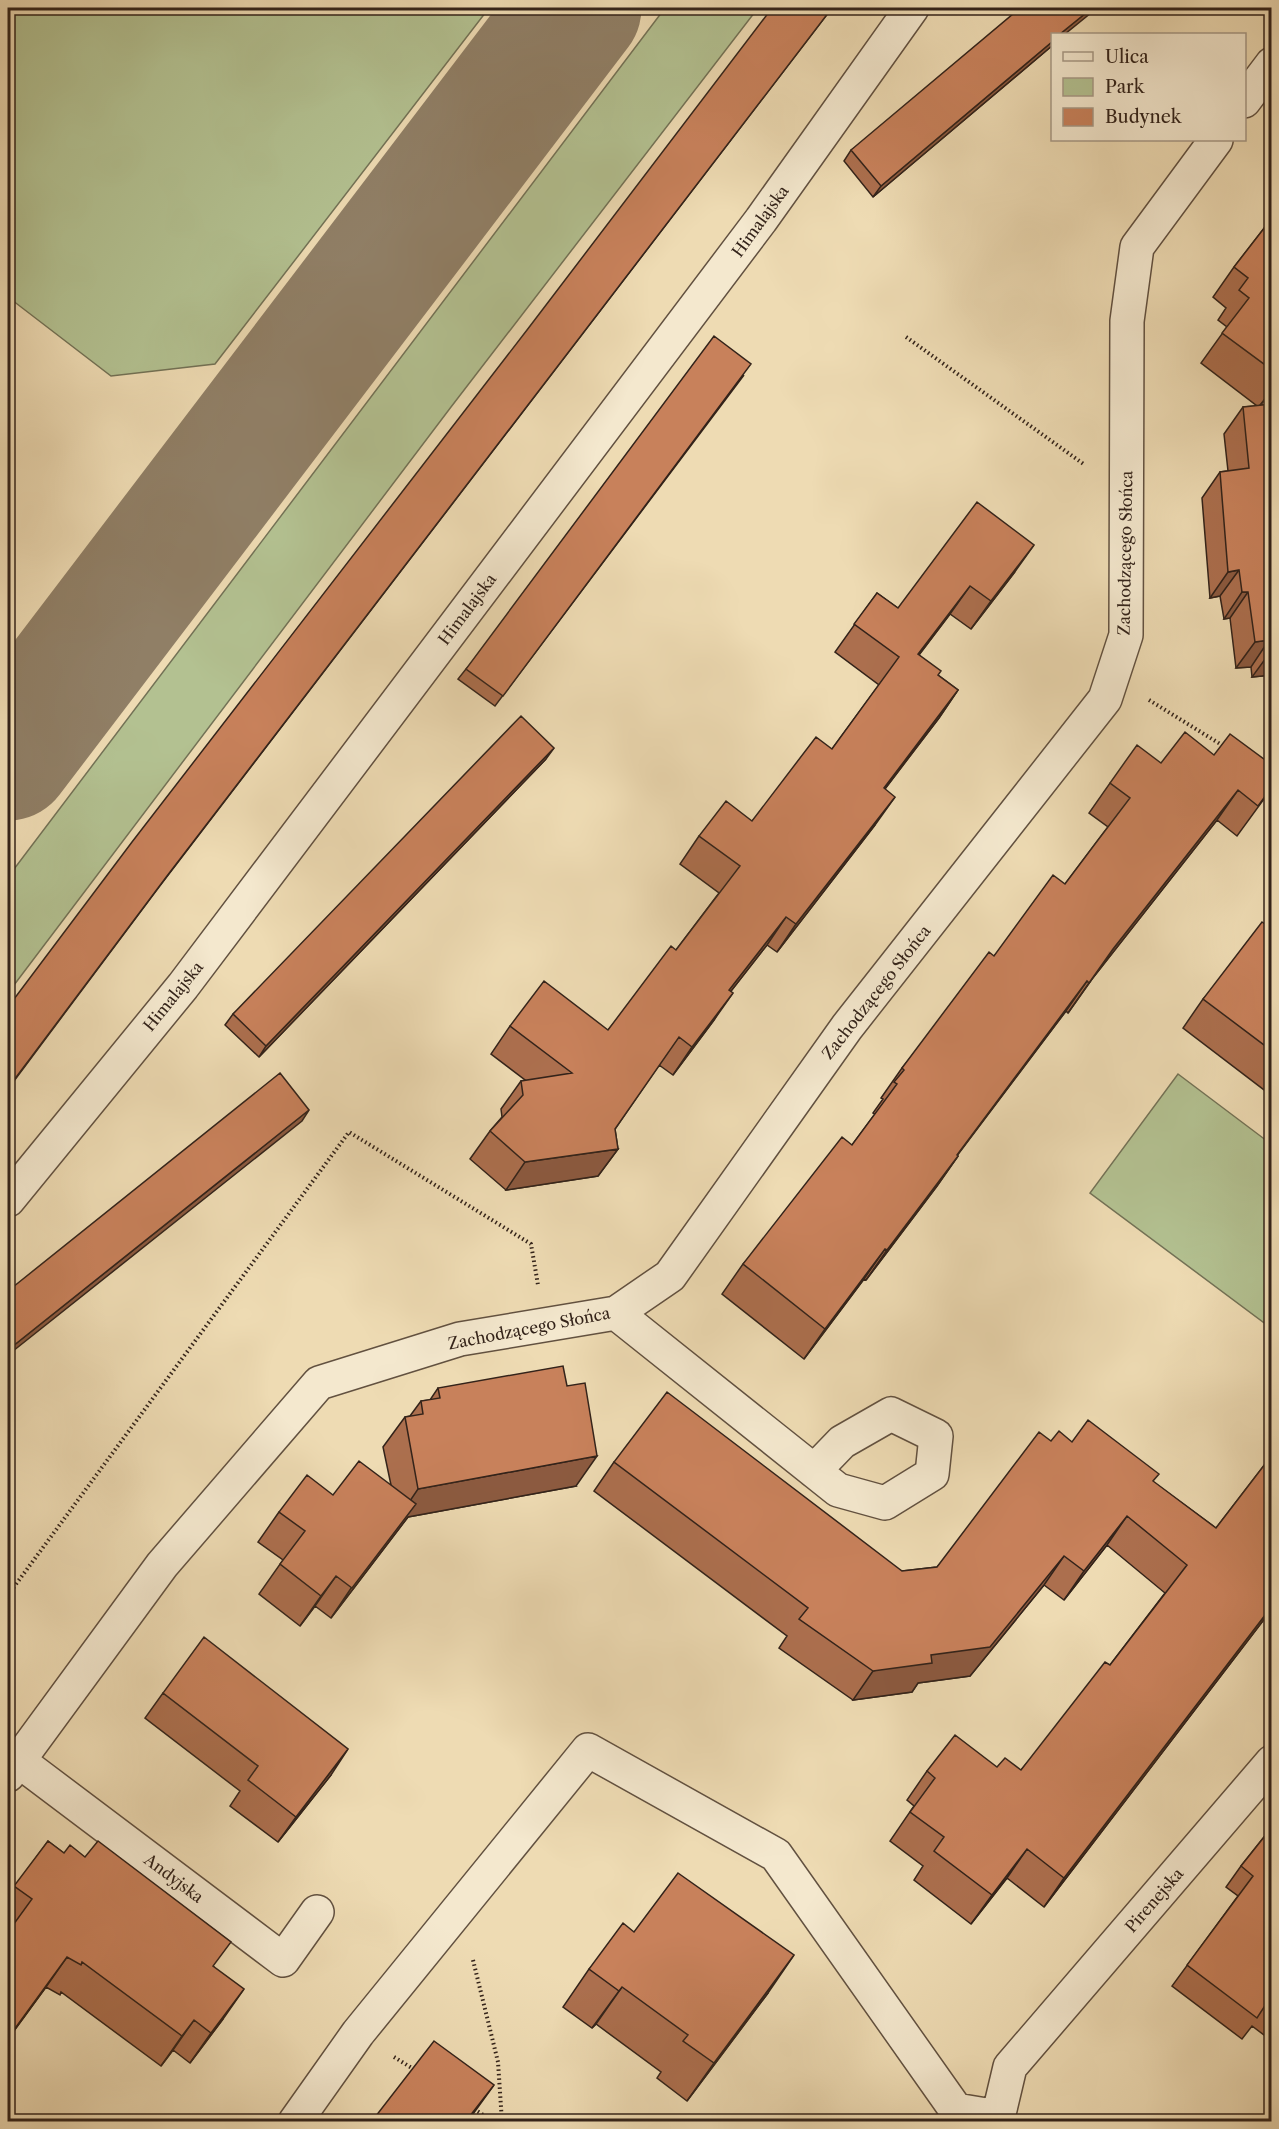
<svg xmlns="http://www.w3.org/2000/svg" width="1279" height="2129" font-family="'Libre Caslon Text',serif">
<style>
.green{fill:#b3c191;stroke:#737256;stroke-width:1.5}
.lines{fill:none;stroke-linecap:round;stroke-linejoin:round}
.taxiway{stroke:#907f66;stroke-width:129}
.street-casing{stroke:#625140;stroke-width:36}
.path{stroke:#33231a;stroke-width:4;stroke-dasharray:1.5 3;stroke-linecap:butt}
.street{stroke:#f4e8ce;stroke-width:33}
.wall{fill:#ac6f4e;stroke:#33231a;stroke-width:1.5}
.shaded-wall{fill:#8c5a40;stroke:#33231a;stroke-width:1.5}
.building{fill:#c8815b;stroke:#33231a;stroke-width:1.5}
.labels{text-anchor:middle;stroke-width:6;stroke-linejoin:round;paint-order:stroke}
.street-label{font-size:16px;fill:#33231a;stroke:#f4e8ce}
</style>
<rect width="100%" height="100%" fill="#eedbb3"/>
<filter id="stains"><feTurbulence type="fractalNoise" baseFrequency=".00333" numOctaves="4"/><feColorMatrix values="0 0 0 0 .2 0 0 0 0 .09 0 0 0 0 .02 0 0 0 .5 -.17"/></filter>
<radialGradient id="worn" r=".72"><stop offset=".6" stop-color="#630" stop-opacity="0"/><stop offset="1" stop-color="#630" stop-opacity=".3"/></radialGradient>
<path class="green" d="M 8,8 L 489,8 L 215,364 L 111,376 L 8,297 Z
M 665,8 L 758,8 L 451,407 L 8,993 L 8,877 Z
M 1178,1074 L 1271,1144 L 1271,1328 L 1090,1193 Z"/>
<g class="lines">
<path class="taxiway" d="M 8,756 L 577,8"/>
<g class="street-casing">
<path id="street" d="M 1244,101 L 1272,64
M 8,1200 L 183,986 L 761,220 L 912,8
M 616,1313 L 838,1490 L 885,1503 L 932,1474 L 936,1436 L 891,1414 L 842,1442 L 814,1471
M 19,1761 L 283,1960 L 317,1912
M 8,1775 L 162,1565 L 319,1383 L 460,1339 L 616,1313 L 670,1276 L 847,1027 L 1105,699 L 1126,635 L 1127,321 L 1137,247 L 1216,140
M 295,2122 L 358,2033 L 588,1750 L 776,1855 L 956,2110 L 998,2117
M 997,2122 L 1010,2067 L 1272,1762"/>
</g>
<path class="path" d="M 906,337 L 1085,465
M 1149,700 L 1225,747
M 8,1595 L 349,1132 L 531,1244 L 538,1285
M 473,1960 L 498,2062 L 502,2122
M 394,2057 L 415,2070
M 474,2109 L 494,2122"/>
<use href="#street" class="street"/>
</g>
<path class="wall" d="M 1053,34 L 1053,45 L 873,197 L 844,161 L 851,150 Z
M 1272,218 L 1272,391 L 1260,405 L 1272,404 L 1272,675 L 1252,677 L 1251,667 L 1236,668 L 1230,618 L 1224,619 L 1220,596 L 1210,598 L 1202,498 L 1220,472 L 1228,471 L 1224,434 L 1243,407 L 1257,406 L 1201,363 L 1227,327 L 1218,320 L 1226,308 L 1213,297 L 1234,267 Z
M 744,375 L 495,706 L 458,679 L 466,669 Z
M 1014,573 L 971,629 L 950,614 L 919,655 L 938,675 L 958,690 L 939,718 L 885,789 L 875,825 L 777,952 L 767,945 L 731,991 L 714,1020 L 673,1075 L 659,1065 L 615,1129 L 618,1149 L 598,1176 L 506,1190 L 470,1159 L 490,1131 L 502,1117 L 501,1109 L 521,1081 L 525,1080 L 491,1054 L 510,1026 L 608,1030 L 676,950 L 719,893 L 680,864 L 699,836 L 752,821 L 832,749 L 879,685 L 835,652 L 877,593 L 898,608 Z
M 1214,755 L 1272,765 L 1272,788 L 1237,836 L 1217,820 L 1092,979 L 1068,1013 L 1066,1011 L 957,1155 L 958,1156 L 937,1186 L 891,1247 L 866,1280 L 864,1279 L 804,1359 L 722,1294 L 743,1264 L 852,1145 L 875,1114 L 873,1113 L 883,1099 L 881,1098 L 902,1068 L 994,956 L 1065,884 L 1108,827 L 1089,813 L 1110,783 L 1161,763 Z
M 546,759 L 259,1057 L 225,1025 L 233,1014 Z
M 1272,929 L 1272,1096 L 1183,1028 L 1203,999 Z
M 438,1388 L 576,1486 L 408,1517 L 395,1534 L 331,1618 L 315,1606 L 300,1626 L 259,1594 L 283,1560 L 258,1542 L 279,1512 L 333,1495 L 391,1485 L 383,1447 L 405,1417 L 410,1416 L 421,1401 L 430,1400 Z
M 1051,1441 L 1072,1442 L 1153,1482 L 1216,1528 L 1272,1455 L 1272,1609 L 1044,1907 L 1007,1878 L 971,1924 L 914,1880 L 923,1866 L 890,1841 L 914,1806 L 907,1800 L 927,1771 L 997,1767 L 1021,1770 L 1110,1665 L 1165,1593 L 1107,1545 L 1064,1600 L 1044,1585 L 970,1676 L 918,1683 L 912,1692 L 853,1700 L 779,1648 L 787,1636 L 594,1491 L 614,1462 L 902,1571 L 937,1567 Z
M 163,1693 L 331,1775 L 278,1842 L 230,1806 L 240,1791 L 145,1718 Z
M 1272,1827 L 1272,2041 L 1252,2026 L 1242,2039 L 1172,1986 L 1238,1896 L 1226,1887 L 1241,1866 Z
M 48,1841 L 214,1967 L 223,2019 L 190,2063 L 173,2050 L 161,2066 L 61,1992 L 60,1995 L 46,1987 L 8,2039 L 8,1932 L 10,1929 L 8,1927 L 8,1896 Z
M 634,1932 L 768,1993 L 687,2101 L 657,2078 L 661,2072 L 596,2024 L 592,2028 L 563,2007 L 589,1969 Z"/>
<path class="shaded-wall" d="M 832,8 L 159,887 L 8,1089 L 167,876 Z
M 1092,8 L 1097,8 L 1065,34 L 1060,34 Z
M 1053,41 L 1053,45 L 873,197 L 881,186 Z
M 1272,389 L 1272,391 L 1259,407 Z
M 1034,545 L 1014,573 L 971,629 L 991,601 Z
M 1239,570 L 1220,596 L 1210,598 L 1228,572 Z
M 970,586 L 950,614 L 898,682 L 918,654 Z
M 1242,592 L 1248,592 L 1230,618 L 1224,619 Z
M 1269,640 L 1251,667 L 1236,668 L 1255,642 Z
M 1271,651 L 1272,651 L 1272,675 L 1252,677 Z
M 958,690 L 939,718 L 864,816 L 884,788 Z
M 554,748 L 546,759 L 259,1057 L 266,1046 Z
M 1238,790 L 1217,820 L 1092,979 L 1068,1013 L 1113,949 Z
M 895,797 L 875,825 L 777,952 L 796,924 Z
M 786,917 L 767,945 L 710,1018 L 729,990 Z
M 1087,981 L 1066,1011 L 935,1185 L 957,1155 Z
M 733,993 L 714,1020 L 673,1075 L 692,1047 Z
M 309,1110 L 302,1121 L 8,1355 L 8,1350 Z
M 618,1149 L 598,1176 L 506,1190 L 525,1162 Z
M 958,1156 L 937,1186 L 866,1280 L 887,1250 Z
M 885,1249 L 864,1279 L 804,1359 L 825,1329 Z
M 597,1456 L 576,1486 L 408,1517 L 395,1534 L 331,1618 L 418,1489 Z
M 1127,1516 L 1107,1545 L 1064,1600 L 1084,1571 Z
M 1064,1556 L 1044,1585 L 970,1676 L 918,1683 L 912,1692 L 853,1700 L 873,1671 L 931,1655 Z
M 336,1576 L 315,1606 L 300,1626 L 321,1596 Z
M 1272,1606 L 1272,1609 L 1044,1907 L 1064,1878 Z
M 348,1749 L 331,1775 L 278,1842 L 296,1817 Z
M 1027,1849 L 1007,1878 L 971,1924 L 992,1895 Z
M 794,1955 L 768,1993 L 687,2101 L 714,2063 Z
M 67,1957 L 46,1987 L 8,2039 L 8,2038 Z
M 622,1987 L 596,2024 L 592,2028 L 619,1991 Z
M 244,1989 L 223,2019 L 190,2063 L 211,2033 Z
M 194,2020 L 173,2050 L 161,2066 L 182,2036 Z
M 494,2085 L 468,2121 L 466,2121 Z"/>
<path class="building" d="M 772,8 L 832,8 L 167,876 L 8,1088 L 8,1007 L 132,842 L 527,330 Z
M 1020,8 L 1092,8 L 1060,34 L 1053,34 L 1053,41 L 881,186 L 851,150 Z
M 1272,218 L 1272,370 L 1222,333 L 1249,298 L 1239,290 L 1248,278 L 1234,267 Z
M 714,336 L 751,364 L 503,696 L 466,669 Z
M 1272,404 L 1272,651 L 1271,651 L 1269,640 L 1255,642 L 1248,592 L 1242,592 L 1239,570 L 1228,572 L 1220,472 L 1249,468 L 1243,407 Z
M 977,502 L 1034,545 L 991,601 L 970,586 L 918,654 L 941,671 L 938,675 L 958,690 L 884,788 L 895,797 L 796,924 L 786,917 L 729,990 L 733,993 L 692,1047 L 679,1037 L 615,1129 L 618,1149 L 525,1162 L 490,1131 L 523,1095 L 521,1081 L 572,1073 L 510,1026 L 544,981 L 608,1030 L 671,946 L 676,950 L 740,866 L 699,836 L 726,801 L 752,821 L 816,737 L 832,749 L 899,657 L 854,624 L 877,593 L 898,608 Z
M 521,716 L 554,748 L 266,1046 L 233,1014 Z
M 1185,732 L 1214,755 L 1230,734 L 1272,765 L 1272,787 L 1258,806 L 1238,790 L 1113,949 L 1089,983 L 1087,981 L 957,1155 L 958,1156 L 912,1217 L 887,1250 L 885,1249 L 825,1329 L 743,1264 L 842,1137 L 852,1145 L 897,1084 L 894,1082 L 904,1070 L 902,1068 L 989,952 L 994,956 L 1053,875 L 1065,884 L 1098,840 L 1130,798 L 1110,783 L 1137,745 L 1161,763 Z
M 1262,922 L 1272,929 L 1272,1051 L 1203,999 Z
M 280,1073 L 309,1110 L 8,1350 L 8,1291 Z
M 563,1366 L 567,1386 L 585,1383 L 597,1456 L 418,1489 L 405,1417 L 423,1414 L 421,1401 L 440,1398 L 438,1388 Z
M 667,1392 L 902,1571 L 937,1567 L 1039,1432 L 1051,1441 L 1059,1431 L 1072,1442 L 1088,1420 L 1159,1474 L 1153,1481 L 1216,1528 L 1272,1455 L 1272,1606 L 1064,1878 L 1027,1849 L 992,1895 L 934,1851 L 944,1837 L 910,1812 L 935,1778 L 927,1771 L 955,1735 L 997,1767 L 1005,1758 L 1021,1770 L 1105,1662 L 1110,1665 L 1187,1565 L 1127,1516 L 1084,1571 L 1064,1556 L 990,1647 L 931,1655 L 932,1663 L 873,1671 L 799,1619 L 808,1608 L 614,1462 Z
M 359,1461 L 416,1504 L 352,1588 L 336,1576 L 321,1596 L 280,1564 L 305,1531 L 279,1512 L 307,1475 L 333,1495 Z
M 204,1637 L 348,1749 L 296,1817 L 248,1780 L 258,1766 L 163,1693 Z
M 1272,1827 L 1272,2008 L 1266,2004 L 1257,2018 L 1187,1965 L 1253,1876 L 1241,1866 Z
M 48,1841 L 64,1853 L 70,1845 L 85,1857 L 98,1841 L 231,1942 L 213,1966 L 244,1989 L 211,2033 L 194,2020 L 182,2036 L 82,1962 L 81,1965 L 67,1957 L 8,2038 L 8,1932 L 32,1899 L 14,1886 Z
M 678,1873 L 794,1955 L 714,2063 L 683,2041 L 688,2035 L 622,1987 L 619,1991 L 589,1969 L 623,1923 L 634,1932 Z
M 434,2041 L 494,2085 L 466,2121 L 372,2121 Z"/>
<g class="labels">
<g class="street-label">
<text transform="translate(760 221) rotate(-54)" y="6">Himalajska</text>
<text transform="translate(1125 553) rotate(-89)" y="6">Zachodzącego Słońca</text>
<text transform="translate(467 609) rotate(-53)" y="6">Himalajska</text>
<text transform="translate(876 992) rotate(-52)" y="6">Zachodzącego Słońca</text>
<text transform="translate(173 996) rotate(-51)" y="6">Himalajska</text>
<text transform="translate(529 1328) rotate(-11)" y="6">Zachodzącego Słońca</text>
<text transform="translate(174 1878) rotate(37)" y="6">Andyjska</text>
<text transform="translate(1154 1900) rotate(-49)" y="6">Pirenejska</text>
</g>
</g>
<rect width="1279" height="2129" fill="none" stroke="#eedbb3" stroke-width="30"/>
<rect x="9" y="9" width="1261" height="2111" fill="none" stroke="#33231a" stroke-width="3"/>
<rect x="15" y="15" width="1249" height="2099" fill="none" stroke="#33231a" stroke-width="1.5"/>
<rect x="1051" y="33" width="195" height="108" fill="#f4e8ce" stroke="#a79986" stroke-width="1.5"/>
<rect x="1063" y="52" width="30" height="9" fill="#f4e8ce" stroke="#a79986" stroke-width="1.5"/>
<text x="1105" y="63" font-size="18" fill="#33231a">Ulica</text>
<rect x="1063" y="78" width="30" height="18" fill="#b3c191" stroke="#a79986" stroke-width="1.5"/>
<text x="1105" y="93" font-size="18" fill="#33231a">Park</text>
<rect x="1063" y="108" width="30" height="18" fill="#c8815b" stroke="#a79986" stroke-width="1.5"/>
<text x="1105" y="123" font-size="18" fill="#33231a">Budynek</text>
<rect width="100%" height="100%" filter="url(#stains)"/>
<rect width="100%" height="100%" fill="url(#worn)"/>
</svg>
